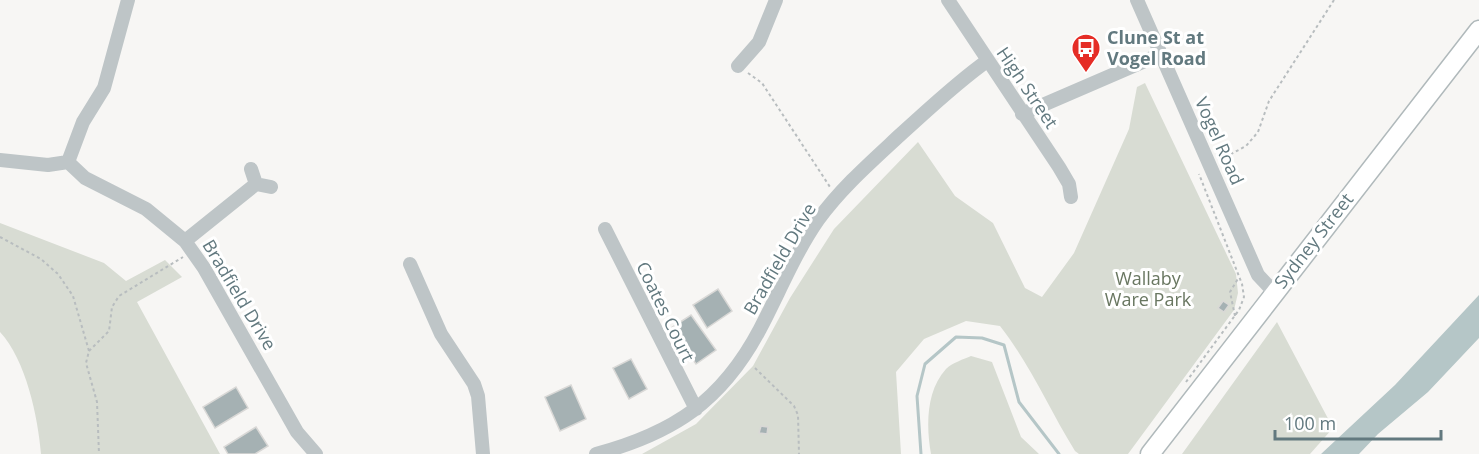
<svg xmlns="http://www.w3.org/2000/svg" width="1479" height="454" font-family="'Open Sans',sans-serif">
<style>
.green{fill:#d8dcd3}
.water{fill:#b5c6c7}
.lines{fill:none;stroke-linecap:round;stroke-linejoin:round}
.stream{stroke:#b5c6c7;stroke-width:3}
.building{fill:#a5b1b3;stroke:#d9d8d6;stroke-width:1.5}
.secondary-casing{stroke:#b0b9bb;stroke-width:21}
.path{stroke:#b8bdbf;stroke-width:2;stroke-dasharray:3 3;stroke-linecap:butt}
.street{stroke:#bec5c7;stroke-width:14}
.secondary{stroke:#fff;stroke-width:18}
.labels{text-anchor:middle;stroke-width:6;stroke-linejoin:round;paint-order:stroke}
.poi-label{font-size:18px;font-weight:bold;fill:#62797f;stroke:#fff;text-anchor:start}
.street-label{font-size:18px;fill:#62797f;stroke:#fff}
.park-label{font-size:18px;fill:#697761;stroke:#fff}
</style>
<rect width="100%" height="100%" fill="#f7f6f4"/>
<path class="green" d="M 1145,83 L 1236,274 L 1238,293 L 1234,310 L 1128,454 L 1079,454 L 1075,451 C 1049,409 1030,364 1000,326 L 966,321 L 924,339 L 896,372 L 901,454 L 642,454 L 696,424 L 753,366 L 790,298 L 834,229 L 918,142 L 955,196 L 993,223 L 1025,288 L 1042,297 L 1074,253 L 1129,129 L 1137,87 Z
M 0,223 L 104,263 L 126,281 L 165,260 L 182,277 L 137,302 L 220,454 L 41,454 C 38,417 26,360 0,332 Z
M 1277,322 L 1333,428 L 1310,454 L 1182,454 Z
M 971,356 L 992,362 L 1021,437 L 1039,454 L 931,454 C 926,426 926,391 946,369 C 952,363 964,359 971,356 Z"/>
<path class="water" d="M 1479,295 L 1479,338 L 1428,392 L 1378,434 L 1359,454 L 1321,454 L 1395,385 Z"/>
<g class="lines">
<path class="stream" d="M 921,454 L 917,396 L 925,364 L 956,337 L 982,338 L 1004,345 L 1019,402 L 1059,454"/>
</g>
<path class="building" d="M 718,289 L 732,311 L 707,328 L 693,305 Z
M 1223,301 L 1229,305 L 1224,312 L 1218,308 Z
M 691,315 L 716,350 L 696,364 L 671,328 Z
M 631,359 L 647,389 L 629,399 L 613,368 Z
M 571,385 L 586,419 L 560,431 L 545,397 Z
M 236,387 L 248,408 L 215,428 L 203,407 Z
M 761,426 L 768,427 L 767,434 L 759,433 Z
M 256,427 L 268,446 L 255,454 L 228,454 L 224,447 Z"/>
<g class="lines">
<g class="secondary-casing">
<path id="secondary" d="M 1150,454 L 1479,30"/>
</g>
<path class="path" d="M 748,73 L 762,83 L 830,187
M 1220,160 L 1246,146 L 1258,132 L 1269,101 L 1334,0
M 0,237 L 41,259 L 58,274 L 73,296 L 89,351 L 86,363 L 97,402 L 99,454
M 1235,316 L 1230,292 L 1239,277
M 89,351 L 109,331 L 112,307 L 119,296 L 183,257
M 755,368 L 794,406 L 798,415 L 799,454
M 1186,382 L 1239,310 L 1244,297 L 1242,284 L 1199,174"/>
<path class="street" d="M 948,0 L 1059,167 L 1069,184 L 1071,197
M 1137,0 L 1258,275 L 1274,292
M 738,66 L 759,42 L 776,0
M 1022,114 L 1161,54
M 0,160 L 48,165 L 68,162 L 85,178 L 146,209 L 185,241 L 204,268 L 297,432 L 316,454
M 68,162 L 83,122 L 104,88 L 128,0
M 251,169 L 256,184 L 271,187
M 605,229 L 696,409
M 185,241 L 256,184
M 410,264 L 441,334 L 474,384 L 478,396 L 483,454
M 596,454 C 674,433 722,401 760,329 C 779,293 795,253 818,220 C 841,188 872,161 900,135 C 929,109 956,83 987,61"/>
<use href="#secondary" class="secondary"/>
</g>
<defs>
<g id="bus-pin" transform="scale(1.5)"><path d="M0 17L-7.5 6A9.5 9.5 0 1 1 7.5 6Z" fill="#e52d26" stroke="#fff"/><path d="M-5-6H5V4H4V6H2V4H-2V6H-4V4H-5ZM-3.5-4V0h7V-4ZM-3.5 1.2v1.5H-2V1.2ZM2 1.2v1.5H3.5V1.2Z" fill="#fff"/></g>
</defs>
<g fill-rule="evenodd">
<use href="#bus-pin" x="1086" y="48"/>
</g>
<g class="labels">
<g class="poi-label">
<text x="1107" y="44">Clune St at<tspan x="1107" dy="21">Vogel Road</tspan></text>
</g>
<g class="street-label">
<text transform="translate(1027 88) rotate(56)" y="6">High Street</text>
<text transform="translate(1219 141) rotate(66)" y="6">Vogel Road</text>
<text transform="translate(1314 241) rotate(-52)" y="6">Sydney Street</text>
<text transform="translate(780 259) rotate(-60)" y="6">Bradfield Drive</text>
<text transform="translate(239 295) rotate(59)" y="6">Bradfield Drive</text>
<text transform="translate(665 312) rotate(64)" y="6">Coates Court</text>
</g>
<g class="park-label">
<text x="1148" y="285">Wallaby<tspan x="1148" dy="21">Ware Park</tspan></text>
</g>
</g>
<path d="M1275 430v9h166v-9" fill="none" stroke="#62797f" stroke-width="3"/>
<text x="1284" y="430" font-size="18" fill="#62797f" stroke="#ffffff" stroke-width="4.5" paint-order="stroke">100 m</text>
</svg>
